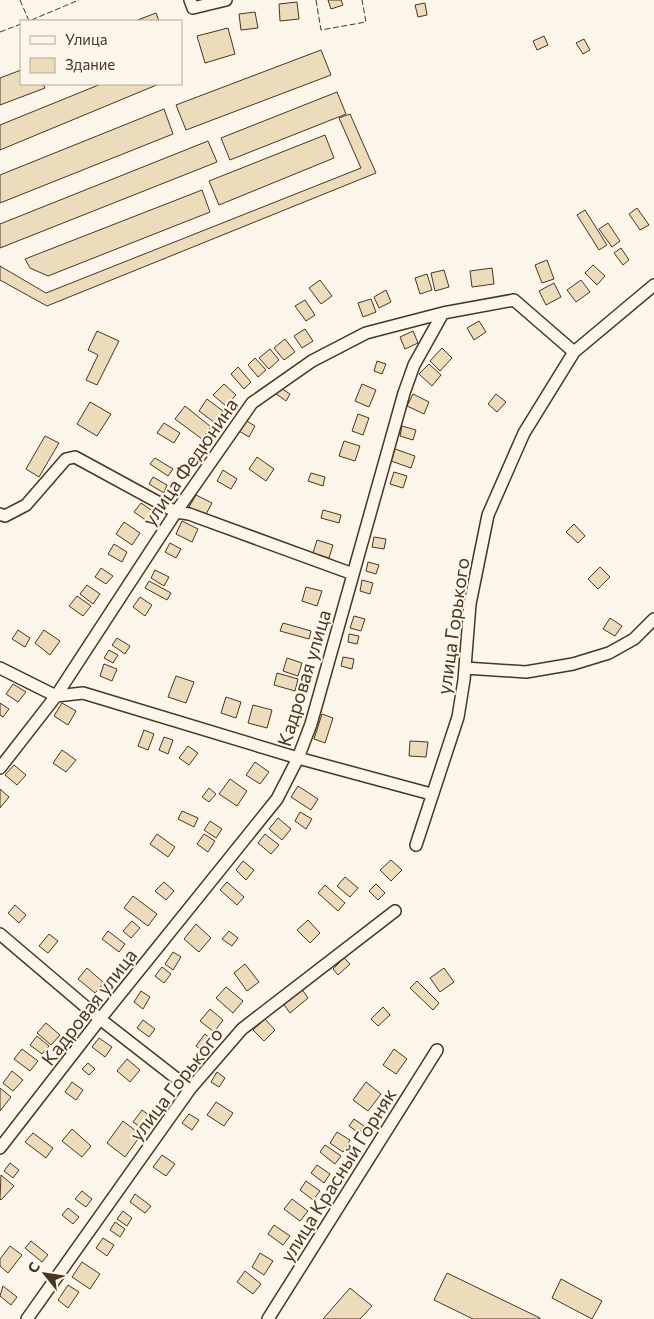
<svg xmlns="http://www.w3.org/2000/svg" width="654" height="1319" font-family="Commissioner,sans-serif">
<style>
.building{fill:#ecdcbc;stroke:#4a3520}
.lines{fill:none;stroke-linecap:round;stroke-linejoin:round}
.minor-casing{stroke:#4a3520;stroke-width:14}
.minor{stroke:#fbf6e9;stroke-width:11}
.fence{stroke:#4a3520;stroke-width:1;stroke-dasharray:6 2.5;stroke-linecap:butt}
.labels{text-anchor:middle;stroke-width:4;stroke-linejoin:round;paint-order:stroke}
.street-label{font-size:19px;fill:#4a3520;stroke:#fbf6e9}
</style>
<rect width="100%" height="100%" fill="#fbf6e9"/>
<path class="building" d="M 328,0 L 341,0 L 343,5 L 331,9 Z
M 297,2 L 299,19 L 280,21 L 279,4 Z
M 425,3 L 427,15 L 418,17 L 415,5 Z
M 255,12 L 258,28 L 241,30 L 239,14 Z
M 156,13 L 159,21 L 135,21 Z
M 228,28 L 235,54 L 205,63 L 197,36 Z
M 544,36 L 548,45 L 537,50 L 533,41 Z
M 584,39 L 590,50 L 583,54 L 576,43 Z
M 321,50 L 331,75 L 186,130 L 176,105 Z
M 21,70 L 21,84 L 43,84 L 45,88 L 0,105 L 0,78 Z
M 101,84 L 159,84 L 0,150 L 0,125 Z
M 337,92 L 346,114 L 230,160 L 221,138 Z
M 164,109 L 173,134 L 0,203 L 0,175 Z
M 350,114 L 376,173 L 47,306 L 0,280 L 0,266 L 46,293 L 361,168 L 339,118 Z
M 325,135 L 334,158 L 219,205 L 209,181 Z
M 208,141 L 217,162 L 0,248 L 0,224 Z
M 202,190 L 210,212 L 48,276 L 30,268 L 25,259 Z
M 637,208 L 649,225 L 640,230 L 629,214 Z
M 585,210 L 607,245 L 599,250 L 577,215 Z
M 608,223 L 620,241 L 612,247 L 599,229 Z
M 621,248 L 629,260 L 623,265 L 614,253 Z
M 547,260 L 554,279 L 542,283 L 535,265 Z
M 593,265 L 605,276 L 597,285 L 585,273 Z
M 492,268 L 494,284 L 472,287 L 470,271 Z
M 444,270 L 449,287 L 435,291 L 431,273 Z
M 427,274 L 432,290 L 420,294 L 415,278 Z
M 320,280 L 332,296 L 321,304 L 309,288 Z
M 581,280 L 590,292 L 576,302 L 567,290 Z
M 554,283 L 561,297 L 546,305 L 539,291 Z
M 386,290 L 391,302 L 379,308 L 374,297 Z
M 371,299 L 376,312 L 363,317 L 358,303 Z
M 305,300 L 315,315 L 306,321 L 295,306 Z
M 479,321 L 486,332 L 474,340 L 467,328 Z
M 305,329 L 313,341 L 302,348 L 294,336 Z
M 97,331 L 119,341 L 97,385 L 86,380 L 98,355 L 88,350 Z
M 413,331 L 418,343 L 405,349 L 400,337 Z
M 285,339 L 295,352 L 284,360 L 274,348 Z
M 442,348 L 452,358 L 440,371 L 430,361 Z
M 270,349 L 279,360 L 269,369 L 259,358 Z
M 255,358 L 266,370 L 258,377 L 248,365 Z
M 377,361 L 386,364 L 382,374 L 374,371 Z
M 429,364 L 441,375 L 432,386 L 419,374 Z
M 238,367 L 251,382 L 244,389 L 231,374 Z
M 224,384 L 236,395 L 226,406 L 213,395 Z
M 362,384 L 376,390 L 369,407 L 355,401 Z
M 279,387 L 290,394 L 286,401 L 275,393 Z
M 413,394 L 429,402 L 424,414 L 407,406 Z
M 496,394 L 506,402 L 497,412 L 488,404 Z
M 207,399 L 223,411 L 215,423 L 199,411 Z
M 90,402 L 111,414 L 97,436 L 77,424 Z
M 185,406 L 211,427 L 202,439 L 175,419 Z
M 358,414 L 369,418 L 363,435 L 352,431 Z
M 245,420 L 255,426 L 249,437 L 239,431 Z
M 164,423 L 180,433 L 174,443 L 157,433 Z
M 402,426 L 416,430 L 413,440 L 400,436 Z
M 45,436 L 59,443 L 39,477 L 26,469 Z
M 344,441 L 360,446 L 355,461 L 339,456 Z
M 395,449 L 415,456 L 411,468 L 391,461 Z
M 257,457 L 274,469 L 266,481 L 249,469 Z
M 155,458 L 173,469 L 168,476 L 150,464 Z
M 223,470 L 237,479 L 231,489 L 217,481 Z
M 394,472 L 407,476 L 403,488 L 390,484 Z
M 311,473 L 325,477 L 323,486 L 308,481 Z
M 153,477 L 167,485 L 164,493 L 149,484 Z
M 196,495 L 212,503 L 205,516 L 189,507 Z
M 141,503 L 154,512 L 147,521 L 134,512 Z
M 323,510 L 341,515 L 339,523 L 321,518 Z
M 182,521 L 198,529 L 192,542 L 176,534 Z
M 124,522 L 140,533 L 132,545 L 116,534 Z
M 574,524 L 585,536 L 578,543 L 566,532 Z
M 374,537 L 386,539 L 384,549 L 372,547 Z
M 317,540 L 333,545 L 329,558 L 313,553 Z
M 170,543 L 181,549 L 176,558 L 165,552 Z
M 114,544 L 127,552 L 122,562 L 108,554 Z
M 368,562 L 379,565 L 376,574 L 366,571 Z
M 600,567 L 610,577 L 598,589 L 588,579 Z
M 101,568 L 113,576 L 106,584 L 95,577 Z
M 155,570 L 169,577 L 164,586 L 151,578 Z
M 362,580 L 373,583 L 370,594 L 360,591 Z
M 149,581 L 171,593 L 167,600 L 145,588 Z
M 87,585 L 100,594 L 93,604 L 80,594 Z
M 306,587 L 322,591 L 317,606 L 302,601 Z
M 77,596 L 91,606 L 83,616 L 69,606 Z
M 140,597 L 152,605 L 145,616 L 133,607 Z
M 354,616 L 365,619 L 361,631 L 350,628 Z
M 610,618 L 622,626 L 615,636 L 603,629 Z
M 283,623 L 311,631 L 309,639 L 280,631 Z
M 18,630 L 30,638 L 25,647 L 12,639 Z
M 44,630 L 60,641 L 50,655 L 35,643 Z
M 349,634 L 359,636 L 357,644 L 348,642 Z
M 117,638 L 130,646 L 125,654 L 112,645 Z
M 109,650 L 118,655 L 113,663 L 104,658 Z
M 343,657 L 354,659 L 352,669 L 341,666 Z
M 287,658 L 302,663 L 298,676 L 283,671 Z
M 104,664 L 117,669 L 112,681 L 100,676 Z
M 277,673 L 298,679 L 295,691 L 274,685 Z
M 176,676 L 194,682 L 186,703 L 168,697 Z
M 13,684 L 26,692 L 18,702 L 6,694 Z
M 226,697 L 241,702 L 236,718 L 221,713 Z
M 0,703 L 9,709 L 3,717 L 0,715 Z
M 62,703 L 76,711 L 68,725 L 54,716 Z
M 253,705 L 272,710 L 267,728 L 248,723 Z
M 322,714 L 333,718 L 325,743 L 314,739 Z
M 144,730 L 154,734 L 148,750 L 138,746 Z
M 164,737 L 173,740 L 168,754 L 159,750 Z
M 410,741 L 428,742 L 426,757 L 409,756 Z
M 188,746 L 198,753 L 189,765 L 179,758 Z
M 62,750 L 76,760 L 66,772 L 53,763 Z
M 255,762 L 269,772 L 260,784 L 246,775 Z
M 14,765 L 26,775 L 17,785 L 5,775 Z
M 230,779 L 247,791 L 237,806 L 219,794 Z
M 298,786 L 318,799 L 311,810 L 291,797 Z
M 209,788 L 216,794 L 209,802 L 202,797 Z
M 0,789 L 9,797 L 0,808 Z
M 182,811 L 198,818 L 194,827 L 178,819 Z
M 300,812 L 312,819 L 306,829 L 295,821 Z
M 278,818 L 291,829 L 282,840 L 269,829 Z
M 210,821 L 222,829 L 216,838 L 204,830 Z
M 157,834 L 175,847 L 168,857 L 150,844 Z
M 204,834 L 215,841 L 208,852 L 197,844 Z
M 265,834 L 279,845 L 271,854 L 258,843 Z
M 391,860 L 402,870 L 391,881 L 380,870 Z
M 243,861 L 254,870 L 246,880 L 236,870 Z
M 345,877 L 358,888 L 350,897 L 337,886 Z
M 164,882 L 174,891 L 166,900 L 155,891 Z
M 227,882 L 244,897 L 237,905 L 220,890 Z
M 376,884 L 385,893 L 378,900 L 369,891 Z
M 325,885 L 345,903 L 338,911 L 318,893 Z
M 133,896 L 157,914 L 148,926 L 124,908 Z
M 15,905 L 26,915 L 19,923 L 8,913 Z
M 308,920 L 320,933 L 310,943 L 297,930 Z
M 132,921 L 140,928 L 131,938 L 123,931 Z
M 196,924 L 211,938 L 199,952 L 184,939 Z
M 108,931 L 125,944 L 119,952 L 102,939 Z
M 229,931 L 238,938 L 232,946 L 222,939 Z
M 49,934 L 58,941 L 48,953 L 39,946 Z
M 173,952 L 181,957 L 173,970 L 165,964 Z
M 344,958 L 350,964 L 338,975 L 333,969 Z
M 245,964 L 259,982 L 247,991 L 234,973 Z
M 162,967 L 171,974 L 164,983 L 155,976 Z
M 87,968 L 104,983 L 95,993 L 78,979 Z
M 444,968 L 454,982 L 440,992 L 430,978 Z
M 417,981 L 439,1003 L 433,1010 L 410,988 Z
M 226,987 L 243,1001 L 233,1013 L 216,998 Z
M 301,988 L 308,998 L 290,1013 L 282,1002 Z
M 141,991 L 150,997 L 143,1009 L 134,1002 Z
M 383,1007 L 390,1015 L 378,1026 L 371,1019 Z
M 210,1009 L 223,1020 L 214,1032 L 200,1021 Z
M 265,1019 L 275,1030 L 264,1041 L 253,1030 Z
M 143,1020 L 155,1029 L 149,1037 L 137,1028 Z
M 46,1023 L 60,1035 L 51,1045 L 37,1033 Z
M 205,1034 L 211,1039 L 202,1051 L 196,1046 Z
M 37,1036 L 49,1046 L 42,1054 L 30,1045 Z
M 99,1038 L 112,1047 L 105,1057 L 92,1047 Z
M 22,1049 L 38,1061 L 30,1071 L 14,1059 Z
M 394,1049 L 407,1059 L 396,1074 L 383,1065 Z
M 127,1059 L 140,1070 L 130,1082 L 117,1071 Z
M 88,1063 L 95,1069 L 89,1075 L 82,1069 Z
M 12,1071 L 23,1080 L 13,1091 L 3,1083 Z
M 217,1072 L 225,1078 L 219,1087 L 211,1082 Z
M 72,1082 L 83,1090 L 76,1100 L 65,1092 Z
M 366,1082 L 381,1094 L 368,1111 L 353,1100 Z
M 0,1088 L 11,1097 L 0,1111 Z
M 216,1102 L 233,1113 L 224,1126 L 207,1115 Z
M 142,1110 L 153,1118 L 145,1130 L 133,1122 Z
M 189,1114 L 199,1120 L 192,1130 L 182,1123 Z
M 354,1119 L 364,1126 L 359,1133 L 349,1126 Z
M 123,1121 L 141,1135 L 125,1157 L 107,1143 Z
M 72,1129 L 91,1146 L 82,1157 L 62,1141 Z
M 337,1132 L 350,1140 L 343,1152 L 330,1143 Z
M 33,1133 L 53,1148 L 46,1158 L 25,1142 Z
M 325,1145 L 341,1156 L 335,1164 L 320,1152 Z
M 162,1155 L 175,1164 L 166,1176 L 153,1167 Z
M 10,1163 L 19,1170 L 13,1178 L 4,1171 Z
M 317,1165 L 330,1174 L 324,1183 L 311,1173 Z
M 1,1175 L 14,1186 L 1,1200 L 0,1199 Z
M 306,1181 L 320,1191 L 313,1200 L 300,1190 Z
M 82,1191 L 92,1199 L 86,1207 L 75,1199 Z
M 135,1194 L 151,1206 L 145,1213 L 130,1202 Z
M 292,1199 L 308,1211 L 300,1221 L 284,1209 Z
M 68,1208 L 79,1217 L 73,1224 L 62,1215 Z
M 123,1211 L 132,1218 L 127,1226 L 117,1219 Z
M 115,1222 L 125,1229 L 120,1237 L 110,1230 Z
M 274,1225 L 290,1236 L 283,1245 L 268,1234 Z
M 103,1238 L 114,1245 L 107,1256 L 96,1248 Z
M 31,1241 L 48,1255 L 42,1262 L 25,1248 Z
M 10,1246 L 22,1255 L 8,1273 L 0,1266 L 0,1259 Z
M 260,1253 L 273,1261 L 264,1275 L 252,1267 Z
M 82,1262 L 100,1274 L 90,1289 L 72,1277 Z
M 245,1271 L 261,1284 L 253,1294 L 237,1282 Z
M 447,1273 L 540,1318 L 540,1319 L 473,1319 L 434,1300 Z
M 561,1279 L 602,1301 L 592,1319 L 552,1298 Z
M 68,1285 L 79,1292 L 68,1308 L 58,1300 Z
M 3,1286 L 17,1297 L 11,1305 L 0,1296 Z
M 350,1288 L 372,1306 L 360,1319 L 323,1319 Z"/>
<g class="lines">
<g class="minor-casing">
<path id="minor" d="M 190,0 L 193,8 L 226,0
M 0,514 L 5,516 L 26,505 L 66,459 L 75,457 L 176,512 L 189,514 L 353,574
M 0,668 L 56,696 L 83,693 L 298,758 L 431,794
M 465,668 L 526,672 L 573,664 L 609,653 L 634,639 L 654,619
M 0,768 L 56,696 L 176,512 L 252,403 L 312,361 L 366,333 L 443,313 L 514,300 L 574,352
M 416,845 L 458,717 L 464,680 L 470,604 L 488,515 L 524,433 L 574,352 L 654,285
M 0,934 L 100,1019 L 190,1089
M 0,1148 L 100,1019 L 277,799 L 298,758 L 311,724 L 404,393 L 414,365 L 443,313
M 27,1319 L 190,1089 L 242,1029 L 395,911
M 268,1319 L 437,1050"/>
</g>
<use href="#minor" class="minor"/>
<path class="fence" d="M 20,0 L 29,21 L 79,0
M 316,0 L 321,30 L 366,22 L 362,0
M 0,32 L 21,24"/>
</g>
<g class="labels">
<g class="street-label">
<text transform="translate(190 462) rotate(-55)" y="7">улица Федюнина</text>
<text transform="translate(453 626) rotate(-82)" y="7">улица Горького</text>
<text transform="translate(304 678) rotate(-73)" y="7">Кадровая улица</text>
<text transform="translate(89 1007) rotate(-52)" y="7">Кадровая улица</text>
<text transform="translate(176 1084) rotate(-52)" y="7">улица Горького</text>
<text transform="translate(338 1175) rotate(-58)" y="7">улица Красный Горняк</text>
</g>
</g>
<rect x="20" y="20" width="162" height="65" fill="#fbf6e9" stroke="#b4a999"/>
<rect x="30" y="36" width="25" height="8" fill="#fbf6e9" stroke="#b4a999"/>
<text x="65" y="45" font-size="15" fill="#4a3520">Улица</text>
<rect x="30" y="58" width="25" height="15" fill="#ecdcbc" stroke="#b4a999"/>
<text x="65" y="70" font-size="15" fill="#4a3520">Здание</text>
<g transform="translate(45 1274) rotate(300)" stroke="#fbf6e9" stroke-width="4" paint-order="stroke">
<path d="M0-4L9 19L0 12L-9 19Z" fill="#4a3520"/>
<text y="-8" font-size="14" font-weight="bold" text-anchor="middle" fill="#4a3520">С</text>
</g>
</svg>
